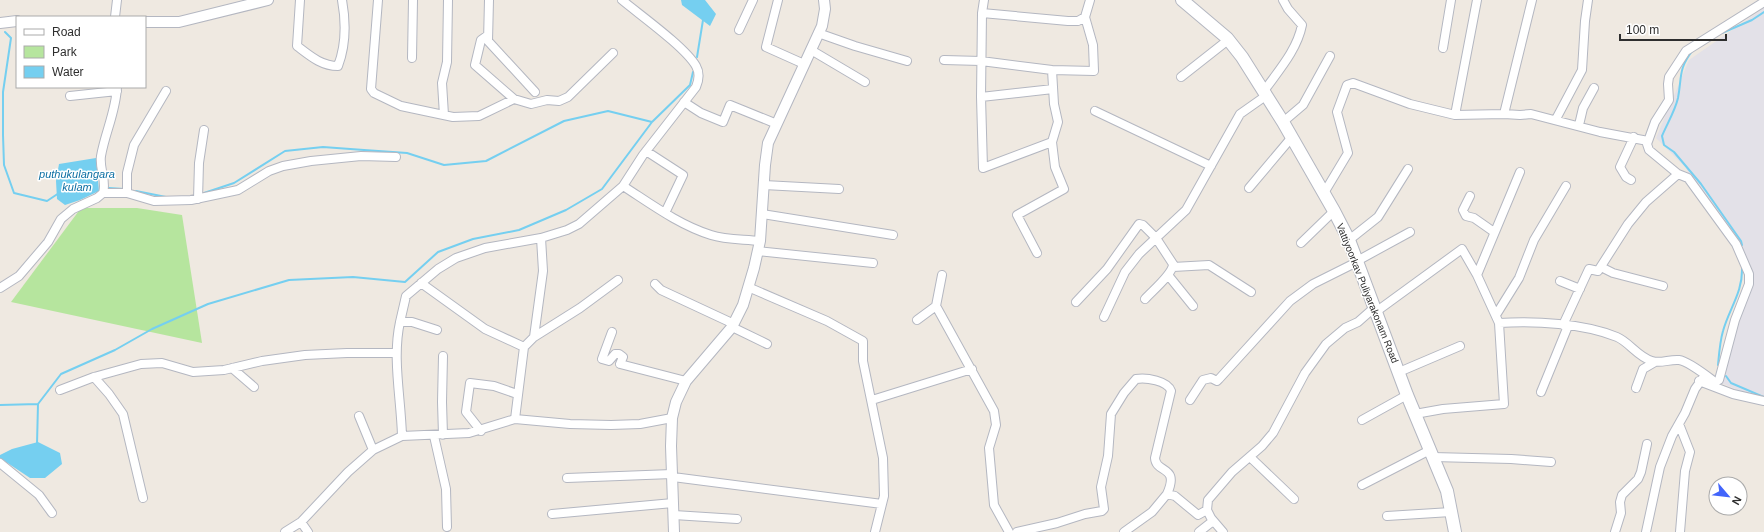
<svg xmlns="http://www.w3.org/2000/svg" width="1764" height="532" font-family="Helvetica,sans-serif">
<style>
.industrial{fill:#e3e1e8}
.green{fill:#b6e59e}
.water{fill:#75cff0}
.lines{fill:none;stroke-linecap:round;stroke-linejoin:round}
.stream{stroke:#75cff0;stroke-width:2}
.minor-casing{stroke:#b4b7c1;stroke-width:10}
.tertiary-casing{stroke:#b4b7c1;stroke-width:12}
.secondary-casing{stroke:#b4b7c1;stroke-width:14}
.minor{stroke:#fff;stroke-width:8}
.tertiary{stroke:#fff;stroke-width:10}
.secondary{stroke:#fff;stroke-width:12}
.labels{text-anchor:middle;stroke-width:3;stroke-linejoin:round;paint-order:stroke}
.street-label{font-size:10px;fill:#2e2e2e;stroke:#fff}
.water-label{font-size:11px;font-style:italic;fill:#0d6fa3;stroke:#fff}
</style>
<rect width="100%" height="100%" fill="#efe9e1"/>
<path class="industrial" d="M 1764,8 L 1764,401 L 1721,383 L 1750,271 L 1738,251 L 1705,208 L 1686,168 L 1656,138 L 1689,60 Z"/>
<path class="green" d="M 81,208 L 137,208 L 182,215 L 202,343 L 11,302 Z"/>
<path class="water" d="M 681,0 L 705,0 L 716,14 L 710,26 L 682,5 Z
M 96,158 L 99,191 L 80,200 L 65,205 L 57,199 L 56,181 L 59,164 Z
M 38,442 L 60,453 L 62,464 L 45,478 L 30,478 L 0,458 L 0,455 L 12,449 Z"/>
<g class="lines">
<path class="stream" d="M 5,32 L 11,38 L 3,92 L 3,135 L 4,165 L 14,193 L 47,201 L 59,193
M 1722,33 L 1752,20 L 1764,12
M 1693,50 C 1678,69 1682,77 1678,98 C 1675,111 1667,124 1662,136 L 1664,145 L 1674,152 L 1701,184 L 1741,241 L 1742,245
M 697,57 L 703,20
M 109,188 L 124,189
M 136,191 L 166,197
M 204,193 L 234,183 L 285,151 L 323,147 L 364,150 L 407,153 L 444,165 L 486,161 L 564,121 L 608,111 L 652,122
M 1718,365 C 1719,354 1720,341 1723,331 C 1729,309 1743,292 1742,268
M 1726,376 L 1731,383 L 1764,397
M 0,405 L 38,404
M 37,444 L 38,404 L 61,374 L 115,350 L 152,329 L 208,304 L 289,280 L 353,277 L 405,282 L 438,252 L 473,239 L 519,230 L 566,210 L 602,189 L 652,122 L 690,85 L 693,72"/>
<g class="minor-casing">
<path id="minor" d="M 300,0 L 297,46 C 309,55 321,66 338,66 C 346,45 346,22 342,0
M 378,0 L 371,89 L 374,93 L 401,106 L 453,117 L 479,116 L 514,99 L 531,104 L 547,100 L 559,101 L 568,97 L 613,53
M 489,0 L 488,41 L 535,92
M 778,0 L 766,47 L 804,64
M 984,0 L 982,13 L 981,97 L 983,168 L 1052,142
M 982,13 L 1068,21 L 1078,21 L 1085,17
M 115,17 L 117,0
M 739,30 L 753,0
M 818,33 L 855,46 L 907,61
M 488,35 L 481,40 L 475,65 L 514,99
M 1443,48 L 1451,0
M 811,50 L 865,82
M 412,58 L 413,0
M 944,60 L 981,61 L 1052,70 L 1094,71 L 1093,45 L 1085,17 L 1090,0
M 1181,77 L 1228,40
M 1264,91 C 1279,70 1297,50 1302,25 L 1288,9 L 1283,0
M 70,96 L 117,91
M 981,97 L 1053,89
M 684,102 L 701,113 L 723,122 L 730,105 L 777,124
M 1095,111 L 1211,166
M 1504,114 L 1532,0
M 444,115 L 442,83 L 447,62 L 448,0
M 1455,115 L 1477,0
M 1556,119 L 1582,70 L 1585,21 L 1588,0
M 1283,122 L 1303,105 L 1330,56
M 1579,125 L 1583,108 L 1594,88
M 646,151 L 683,175 L 665,213
M 1631,180 L 1626,177 L 1620,167 L 1634,137
M 764,185 L 839,189
M 623,186 C 651,204 679,225 711,235 C 726,240 744,239 760,241
M 1249,188 L 1292,137
M 103,193 C 107,181 99,169 101,156 C 105,133 116,111 117,87
M 127,193 L 127,173 L 134,145 L 166,91
M 1324,193 L 1348,153 L 1337,112 L 1347,85 L 1353,83 L 1410,104 L 1455,115 L 1504,114 L 1520,115 L 1531,114 L 1600,132 L 1648,141
M 1470,196 L 1463,210 L 1466,216 L 1474,218 L 1494,232
M 198,199 L 199,163 L 204,130
M 762,214 L 893,235
M 1349,240 L 1378,217 L 1408,169
M 1301,243 L 1334,211
M 758,251 L 873,263
M 1037,253 L 1017,215 L 1064,189 L 1055,167 L 1052,142 L 1058,122 L 1054,104 L 1052,70
M 1357,261 L 1410,232
M 1173,267 L 1209,265 L 1251,292
M 1601,267 L 1613,273 L 1663,286
M 942,275 L 936,306 L 994,411 L 996,425 L 989,448 L 994,505 L 1009,532
M 1168,275 L 1193,306
M 1560,281 L 1580,289
M 421,283 L 485,329 L 524,347
M 655,284 L 661,290 L 734,324
M 748,287 L 827,321 L 863,341 L 863,361 L 883,458 L 884,496 L 875,532
M 0,288 L 19,276 L 48,242 L 61,219 L 73,209 L 97,198 L 103,193 L 127,193 L 154,201 L 191,200 L 238,190 L 269,171 L 283,166 L 311,161 L 361,156 L 396,157
M 1076,302 L 1107,269 L 1139,224 L 1143,225 L 1156,238 L 1186,210 L 1240,114 L 1267,95
M 1377,311 L 1462,249 L 1477,275
M 1496,315 L 1519,278 L 1534,240 L 1566,186
M 1104,317 L 1125,272 L 1139,254 L 1156,238 L 1173,264 C 1173,274 1152,291 1145,299
M 917,320 L 936,306
M 400,322 L 406,296 L 438,269 L 456,258 L 485,248 L 541,238 L 567,230 L 579,224 L 623,186 L 643,155 L 696,87 C 699,80 700,73 696,66 C 685,47 640,15 622,0
M 1499,323 L 1477,275 L 1520,172
M 1563,325 L 1589,269 L 1598,271 L 1628,224 L 1646,202 L 1678,174 L 1649,150 L 1647,144 L 1655,122 L 1669,100 L 1668,84 L 1669,77 L 1686,51 L 1764,2
M 732,327 L 767,344
M 612,332 L 602,359 L 609,361 L 615,354 L 619,354 L 623,357 L 620,364 L 686,381
M 534,337 L 580,308 L 618,280
M 443,356 L 442,402 L 443,435
M 232,368 L 254,387
M 1399,372 L 1460,346
M 94,377 L 109,394 L 123,414 L 143,498
M 1699,381 L 1733,394 L 1764,401
M 1636,388 L 1643,369 L 1655,362
M 60,390 L 94,377 L 141,364 L 162,363 L 193,372 L 224,370 L 262,361 L 305,355 L 347,353 L 396,353
M 1541,392 L 1568,326
M 872,400 L 972,369
M 1190,400 L 1203,380 L 1211,378 L 1217,381 L 1219,379 L 1290,301 L 1313,284 L 1357,262
M 1415,414 L 1443,409 L 1504,404 L 1499,323 C 1535,321 1583,323 1617,337 C 1629,342 1638,357 1652,361 C 1660,364 1670,359 1679,360 C 1688,361 1707,376 1715,382 L 1719,380 L 1735,320 L 1749,284 L 1749,274 L 1736,244 L 1688,178 L 1678,174
M 359,416 L 373,450
M 515,419 L 524,347 L 534,337 L 543,271 L 541,238
M 1362,420 L 1407,395
M 1679,424 L 1690,452 L 1685,471 L 1680,532
M 481,431 L 466,412 L 470,383 L 494,386 L 517,394
M 402,436 C 401,398 392,358 400,322 L 412,322 L 437,330
M 434,436 L 446,489 L 447,527
M 1250,457 L 1294,499
M 1433,457 L 1511,459 L 1551,462
M 0,463 L 39,495 L 52,513
M 673,477 L 882,504
M 567,478 L 672,474
M 1362,485 L 1430,450
M 552,514 L 673,503
M 674,515 L 737,519
M 1387,516 L 1451,512
M 301,522 L 308,532
M 285,532 L 301,522 L 348,472 L 373,450 L 402,436 L 469,433 L 515,419 L 570,424 L 611,425 L 640,424 L 672,418
M 1017,532 L 1057,523 L 1085,514 L 1102,511 L 1104,509 L 1101,487 L 1108,456 L 1111,414 L 1124,393 L 1136,379 C 1146,377 1168,381 1171,391 L 1155,458 C 1156,474 1180,465 1167,494
M 1124,532 L 1152,512 L 1167,494 L 1175,496 L 1198,515 L 1207,510
M 1199,532 L 1213,521
M 1223,532 L 1211,518 L 1207,510 L 1208,500 L 1232,472 L 1262,446 L 1273,433 L 1305,373 L 1326,344 L 1345,328 L 1358,322 L 1375,307
M 1615,532 L 1621,513 L 1620,502 L 1622,495 L 1638,479 L 1641,472 L 1647,444
M 1646,532 L 1660,467 L 1672,436 L 1685,413 L 1695,389 L 1705,375"/>
</g>
<g class="tertiary-casing">
<path id="tertiary" d="M 145,22 L 179,22 L 268,0
M 0,23 L 17,21
M 674,532 L 671,446 L 672,418 L 676,402 L 686,381 L 732,327 L 743,305 L 754,268 L 760,241 L 765,165 L 768,143 L 822,26 L 825,9 L 824,0"/>
</g>
<g class="secondary-casing">
<path id="secondary" d="M 1182,0 L 1227,38 L 1242,57 L 1283,122 L 1334,211 L 1349,240 L 1407,395 L 1447,491 L 1455,532"/>
</g>
<use href="#minor" class="minor"/>
<use href="#tertiary" class="tertiary"/>
<use href="#secondary" class="secondary"/>
</g>
<g class="labels">
<g class="street-label">
<text transform="translate(1368 293) rotate(68)" y="4">Vattiyoorkav Puliyarakonam Road</text>
</g>
<g class="water-label">
<text x="77" y="178">puthukulangara<tspan x="77" dy="13">kulam</tspan></text>
</g>
</g>
<rect x="16" y="16" width="130" height="72" fill="#ffffff" stroke="#ababab"/>
<rect x="24" y="29" width="20" height="6" fill="#ffffff" stroke="#ababab"/>
<text x="52" y="36" font-size="12" fill="#2e2e2e">Road</text>
<rect x="24" y="46" width="20" height="12" fill="#b6e59e" stroke="#ababab"/>
<text x="52" y="56" font-size="12" fill="#2e2e2e">Park</text>
<rect x="24" y="66" width="20" height="12" fill="#75cff0" stroke="#ababab"/>
<text x="52" y="76" font-size="12" fill="#2e2e2e">Water</text>
<g transform="translate(1728 496) rotate(118)"><circle r="19" fill="#ffffff" stroke="#ababab"/>
<path d="M0-3L7 15L0 10L-7 15Z" fill="#4264fb"/>
<text y="-6" font-size="11" font-weight="bold" text-anchor="middle" fill="#2e2e2e">N</text>
</g>
<path d="M1620 34v6h106v-6" fill="none" stroke="#2e2e2e" stroke-width="2"/>
<text x="1626" y="34" font-size="12" fill="#2e2e2e" stroke="#ffffff" stroke-width="3" paint-order="stroke">100 m</text>
</svg>
